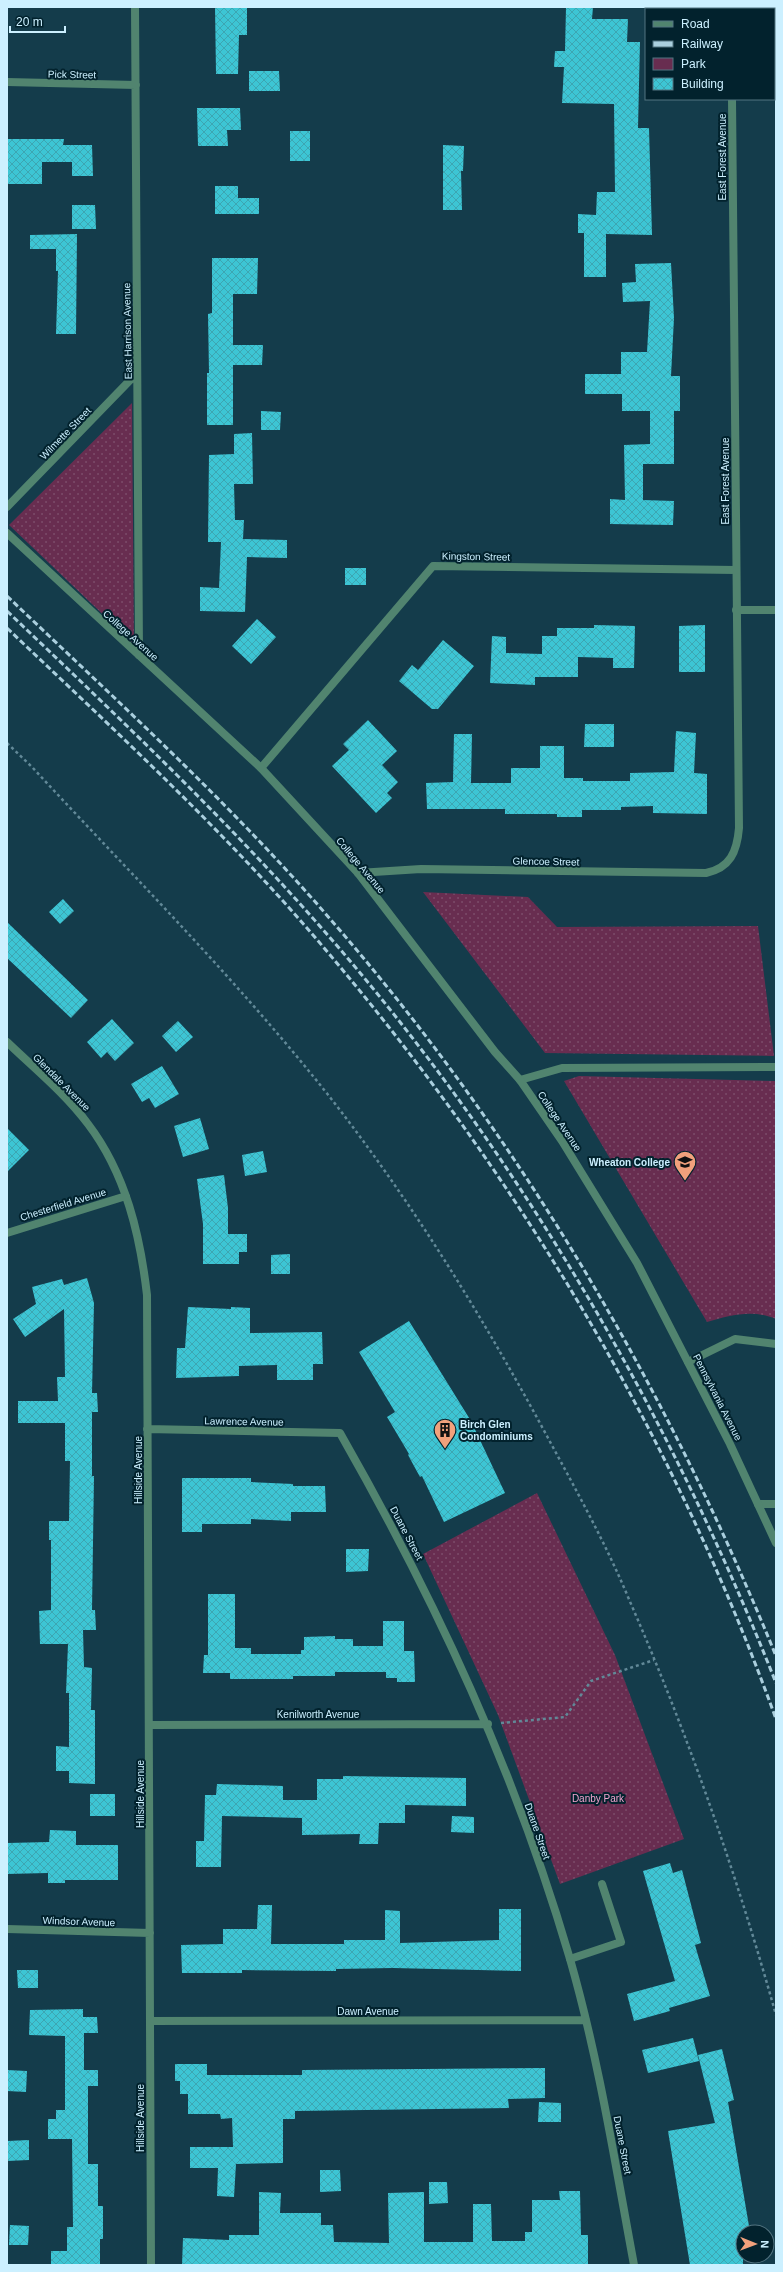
<svg xmlns="http://www.w3.org/2000/svg" width="783" height="2272" font-family="Helvetica,sans-serif">
<style>
.green{fill:url(#green-dots)}
.building{fill:url(#building-cross-hatch)}
.lines{fill:none;stroke-linecap:round;stroke-linejoin:round}
.path{stroke:#628998;stroke-width:2.5;stroke-dasharray:3 3;stroke-linecap:butt}
.service{stroke:#51846f;stroke-width:8}
.minor{stroke:#51846f;stroke-width:8}
.tertiary{stroke:#51846f;stroke-width:8}
.rail{stroke:#aacfde;stroke-width:3;stroke-dasharray:6 3;stroke-linecap:butt}
.labels{text-anchor:middle;stroke-width:4;stroke-linejoin:round;paint-order:stroke}
.street-label{font-size:10px;fill:#ccf0ff;stroke:#02222d}
.poi-label{font-size:10px;font-weight:bold;fill:#ccf0ff;stroke:#02222d;text-anchor:end}
.park-label{font-size:10px;fill:#f1a4ce;stroke:#02222d}
</style>
<defs>
<pattern id="green-dots" width="8" height="8" patternUnits="userSpaceOnUse"><rect width="8" height="8" fill="#682d50"/><path d="M2 2h.1M6 6h.1" fill="none" stroke="#7c4c6a" stroke-width="1.8" stroke-linecap="round"/></pattern>
<pattern id="building-cross-hatch" width="8" height="8" patternUnits="userSpaceOnUse"><rect width="8" height="8" fill="#3dc5d4"/><path d="M0 0l8 8M0 8l8-8" fill="none" stroke="#3da6b2"/></pattern>
</defs>
<rect width="100%" height="100%" fill="#143c4b"/>
<path class="green" d="M 132,403 L 134,644 L 9,525 Z
M 423,892 L 528,897 L 557,927 L 758,926 L 774,1056 L 545,1053 Z
M 579,1076 L 776,1081 L 776,1319 C 753,1309 730,1315 707,1322 L 564,1081 Z
M 537,1493 L 615,1655 L 684,1839 L 560,1884 L 498,1715 L 423,1554 Z"/>
<path class="building" d="M 215,7 L 247,7 L 247,35 L 239,35 L 238,74 L 216,74 Z
M 566,7 L 593,7 L 592,19 L 628,19 L 627,42 L 640,42 L 638,128 L 649,128 L 652,235 L 606,234 L 606,277 L 584,277 L 584,233 L 578,233 L 578,214 L 596,215 L 597,192 L 615,192 L 614,104 L 562,103 L 564,67 L 554,67 L 555,51 L 565,51 Z
M 249,71 L 279,71 L 280,91 L 249,91 Z
M 197,108 L 240,108 L 241,130 L 227,130 L 228,146 L 198,146 Z
M 290,131 L 310,131 L 310,161 L 290,161 Z
M 7,139 L 64,139 L 63,145 L 92,145 L 93,176 L 72,176 L 72,162 L 42,162 L 42,184 L 7,184 Z
M 443,145 L 464,146 L 463,171 L 461,171 L 462,210 L 443,210 Z
M 215,186 L 238,186 L 238,198 L 259,198 L 259,214 L 215,214 Z
M 72,205 L 95,205 L 96,229 L 72,229 Z
M 77,234 L 76,334 L 56,334 L 58,271 L 56,271 L 56,249 L 30,249 L 30,235 Z
M 212,258 L 258,258 L 257,294 L 233,294 L 233,345 L 263,345 L 262,365 L 233,365 L 233,425 L 207,425 L 207,373 L 209,373 L 208,314 L 212,313 Z
M 671,263 L 674,318 L 671,376 L 680,376 L 680,411 L 674,411 L 674,464 L 643,464 L 643,500 L 674,501 L 673,525 L 610,524 L 610,499 L 625,500 L 624,445 L 650,444 L 650,411 L 622,411 L 622,394 L 585,394 L 585,374 L 621,374 L 621,352 L 647,352 L 650,301 L 623,302 L 622,283 L 636,282 L 635,264 Z
M 261,411 L 281,412 L 280,430 L 261,430 Z
M 252,433 L 253,484 L 234,484 L 235,520 L 244,520 L 243,539 L 287,540 L 287,558 L 247,557 L 245,612 L 200,611 L 200,587 L 219,588 L 221,542 L 208,542 L 209,455 L 234,454 L 234,434 Z
M 345,568 L 366,568 L 366,585 L 345,585 Z
M 257,619 L 276,637 L 251,664 L 232,646 Z
M 594,625 L 635,626 L 634,668 L 613,668 L 613,658 L 578,657 L 578,677 L 535,677 L 535,685 L 490,683 L 492,636 L 506,637 L 506,653 L 542,654 L 542,636 L 557,636 L 557,628 L 594,628 Z
M 705,625 L 705,672 L 679,672 L 679,626 Z
M 443,640 L 474,666 L 438,709 L 432,709 L 399,681 L 412,665 L 418,670 Z
M 368,720 L 397,751 L 382,765 L 398,782 L 387,793 L 392,798 L 376,813 L 332,766 L 349,750 L 343,744 Z
M 585,724 L 614,724 L 614,747 L 584,747 Z
M 676,731 L 696,733 L 694,773 L 707,774 L 707,814 L 653,813 L 653,806 L 621,807 L 621,810 L 582,810 L 582,817 L 557,817 L 557,814 L 505,814 L 505,809 L 427,809 L 426,783 L 453,782 L 454,734 L 472,734 L 471,783 L 511,783 L 511,768 L 540,768 L 540,746 L 564,746 L 564,778 L 583,778 L 583,781 L 630,781 L 630,773 L 674,772 Z
M 63,899 L 74,911 L 60,924 L 49,912 Z
M 7,922 L 88,1000 L 71,1018 L 7,958 Z
M 112,1019 L 134,1043 L 115,1061 L 107,1052 L 101,1058 L 87,1042 Z
M 178,1021 L 193,1037 L 176,1052 L 162,1036 Z
M 162,1066 L 179,1094 L 155,1108 L 149,1098 L 142,1102 L 131,1084 Z
M 200,1118 L 209,1149 L 183,1157 L 174,1126 Z
M 7,1128 L 29,1150 L 7,1172 Z
M 263,1151 L 267,1172 L 245,1176 L 242,1155 Z
M 224,1175 L 228,1208 L 228,1234 L 247,1234 L 247,1252 L 239,1252 L 239,1264 L 203,1264 L 203,1224 L 197,1179 Z
M 290,1254 L 290,1274 L 271,1274 L 271,1255 Z
M 87,1278 L 94,1303 L 92,1393 L 97,1393 L 98,1412 L 92,1412 L 92,1476 L 94,1476 L 92,1610 L 95,1610 L 96,1630 L 83,1630 L 84,1667 L 92,1668 L 91,1710 L 95,1710 L 95,1784 L 69,1783 L 69,1771 L 56,1771 L 56,1746 L 69,1747 L 69,1693 L 66,1693 L 68,1644 L 40,1644 L 39,1611 L 51,1610 L 51,1540 L 49,1540 L 49,1521 L 69,1521 L 70,1461 L 65,1461 L 65,1423 L 18,1423 L 18,1401 L 58,1401 L 57,1377 L 65,1377 L 64,1309 L 25,1337 L 13,1319 L 36,1304 L 32,1287 L 62,1279 L 64,1285 Z
M 188,1307 L 231,1309 L 231,1307 L 250,1308 L 250,1333 L 322,1332 L 323,1364 L 313,1364 L 313,1380 L 277,1380 L 277,1365 L 239,1366 L 239,1376 L 176,1378 L 177,1348 L 185,1348 Z
M 409,1321 L 471,1421 L 505,1493 L 444,1522 L 422,1476 L 420,1477 L 408,1455 L 409,1454 L 387,1417 L 395,1412 L 359,1352 Z
M 182,1478 L 251,1478 L 251,1482 L 293,1484 L 293,1486 L 325,1486 L 326,1512 L 291,1512 L 291,1521 L 251,1519 L 251,1524 L 202,1524 L 202,1532 L 182,1532 Z
M 346,1549 L 369,1549 L 368,1571 L 346,1572 Z
M 208,1594 L 235,1594 L 235,1648 L 251,1648 L 251,1654 L 301,1654 L 301,1650 L 304,1650 L 304,1637 L 335,1636 L 335,1639 L 353,1639 L 353,1646 L 383,1646 L 383,1621 L 404,1621 L 404,1651 L 414,1651 L 415,1682 L 397,1682 L 397,1678 L 386,1678 L 386,1672 L 335,1672 L 335,1676 L 293,1676 L 293,1679 L 230,1679 L 230,1673 L 203,1673 L 204,1655 L 208,1655 Z
M 343,1776 L 466,1778 L 466,1806 L 405,1805 L 405,1823 L 379,1823 L 378,1844 L 359,1844 L 360,1834 L 302,1835 L 302,1818 L 222,1816 L 221,1867 L 196,1867 L 196,1841 L 204,1841 L 205,1795 L 216,1795 L 217,1784 L 283,1786 L 283,1800 L 317,1800 L 317,1779 L 343,1779 Z
M 90,1794 L 115,1794 L 115,1816 L 90,1816 Z
M 452,1816 L 474,1817 L 474,1833 L 451,1832 Z
M 50,1830 L 76,1831 L 76,1845 L 118,1845 L 118,1880 L 65,1880 L 65,1883 L 48,1883 L 48,1873 L 7,1874 L 7,1843 L 49,1842 Z
M 670,1863 L 673,1873 L 682,1870 L 701,1943 L 695,1945 L 710,1996 L 669,2008 L 670,2011 L 634,2021 L 627,1994 L 675,1981 L 643,1871 Z
M 258,1905 L 272,1905 L 271,1944 L 344,1944 L 344,1940 L 385,1940 L 385,1910 L 400,1911 L 400,1943 L 499,1940 L 499,1909 L 521,1909 L 521,1971 L 393,1968 L 336,1969 L 336,1971 L 242,1970 L 242,1973 L 182,1973 L 181,1945 L 223,1944 L 223,1929 L 257,1929 Z
M 17,1970 L 38,1970 L 38,1988 L 18,1988 Z
M 83,2009 L 83,2017 L 97,2017 L 98,2033 L 84,2033 L 84,2070 L 98,2070 L 98,2086 L 88,2086 L 88,2164 L 98,2164 L 98,2206 L 103,2206 L 103,2239 L 100,2239 L 100,2265 L 51,2265 L 51,2251 L 67,2251 L 67,2227 L 73,2227 L 72,2139 L 48,2139 L 48,2119 L 56,2119 L 56,2110 L 65,2110 L 65,2036 L 29,2035 L 30,2010 Z
M 693,2038 L 699,2061 L 648,2073 L 642,2050 Z
M 722,2049 L 734,2100 L 728,2102 L 750,2232 L 743,2232 L 743,2265 L 690,2265 L 668,2131 L 715,2123 L 698,2055 Z
M 175,2064 L 207,2064 L 207,2075 L 302,2075 L 302,2070 L 545,2068 L 545,2098 L 508,2099 L 509,2108 L 295,2111 L 295,2119 L 283,2119 L 283,2163 L 236,2164 L 234,2197 L 217,2196 L 218,2168 L 190,2168 L 190,2147 L 233,2147 L 232,2118 L 221,2119 L 220,2114 L 188,2114 L 188,2094 L 180,2094 L 180,2081 L 175,2081 Z
M 7,2070 L 27,2071 L 26,2092 L 7,2091 Z
M 539,2102 L 561,2103 L 561,2122 L 538,2122 Z
M 29,2140 L 29,2160 L 7,2161 L 7,2141 Z
M 320,2170 L 340,2170 L 341,2191 L 320,2192 Z
M 429,2182 L 447,2182 L 448,2203 L 429,2204 Z
M 559,2191 L 580,2191 L 581,2235 L 588,2235 L 588,2265 L 182,2265 L 183,2238 L 229,2240 L 229,2235 L 259,2235 L 259,2192 L 281,2193 L 280,2213 L 321,2213 L 321,2225 L 333,2225 L 334,2242 L 389,2243 L 388,2193 L 424,2192 L 424,2242 L 473,2242 L 473,2204 L 491,2204 L 492,2241 L 525,2241 L 525,2232 L 532,2232 L 532,2200 L 560,2200 Z
M 10,2225 L 29,2226 L 28,2245 L 9,2245 Z"/>
<g class="lines">
<path class="path" d="M 7,743 L 32,767 C 132,875 237,980 329,1096 C 413,1203 484,1319 548,1438 C 576,1490 605,1542 628,1597 C 687,1732 736,1872 776,2015
M 501,1723 L 565,1717 L 591,1681 L 654,1660"/>
<path class="service" d="M 736,610 L 776,610
M 520,1080 L 562,1068 L 776,1067
M 688,1362 L 735,1339 L 776,1344
M 758,1504 L 776,1504
M 570,1959 L 621,1942 L 602,1884"/>
<path class="minor" d="M 135,7 L 139,655
M 731,7 L 731,9
M 7,82 L 136,85
M 7,507 L 137,373
M 261,768 L 433,566 L 736,570
M 358,873 L 421,869 L 706,873 C 730,868 737,852 739,828 L 732,99
M 7,1042 C 34,1068 66,1094 88,1124 C 126,1174 140,1235 147,1295 L 151,2265
M 7,1233 L 126,1196
M 147,1429 L 340,1433 C 437,1603 515,1771 570,1959 C 599,2060 615,2163 634,2265
M 149,1725 L 488,1724
M 7,1929 L 150,1933
M 150,2021 L 586,2020"/>
<path class="tertiary" d="M 7,533 L 261,768 L 358,873 L 495,1052 L 520,1080 L 562,1141 L 637,1263 L 730,1444 L 776,1543"/>
<path class="rail" d="M 7,596 C 117,701 231,804 331,920 C 521,1138 667,1389 776,1656
M 7,611 C 114,713 221,814 318,924 C 514,1145 668,1410 776,1683
M 7,628 C 111,727 219,826 313,935 C 513,1167 672,1431 776,1719"/>
</g>
<defs>
<g id="university-pin" transform="scale(1.15)"><path d="M0 17L-7.5 6A9.5 9.5 0 1 1 7.5 6Z" fill="#f1a17c" stroke="#02222d"/><path d="M0-5L7-2L0 1L-7-2ZM-4 1L0 2.5L4 1V4Q0 6-4 4Z" fill="#111"/></g>
<g id="building-pin" transform="scale(1.15)"><path d="M0 17L-7.5 6A9.5 9.5 0 1 1 7.5 6Z" fill="#f1a17c" stroke="#02222d"/><path d="M-4-6H4V6H1V3H-1V6H-4ZM-2.5-4.3h1.7v1.8h-1.7ZM.8-4.3h1.7v1.8H.8ZM-2.5-1h1.7V.8h-1.7ZM.8-1h1.7V.8H.8Z" fill="#111"/></g>
</defs>
<g fill-rule="evenodd">
<use href="#university-pin" x="685" y="1162"/>
<use href="#building-pin" x="445" y="1430"/>
</g>
<g class="labels">
<g class="street-label">
<text transform="translate(72 74) rotate(1)" y="4">Pick Street</text>
<text transform="translate(722 157) rotate(-90)" y="4">East Forest Avenue</text>
<text transform="translate(127 331) rotate(-91)" y="4">East Harrison Avenue</text>
<text transform="translate(65 433) rotate(-46)" y="4">Wilmette Street</text>
<text transform="translate(725 481) rotate(-90)" y="4">East Forest Avenue</text>
<text transform="translate(476 556) rotate(1)" y="4">Kingston Street</text>
<text transform="translate(131 635) rotate(42)" y="4">College Avenue</text>
<text transform="translate(546 861) rotate(1)" y="4">Glencoe Street</text>
<text transform="translate(361 865) rotate(50)" y="4">College Avenue</text>
<text transform="translate(62 1082) rotate(45)" y="4">Glendale Avenue</text>
<text transform="translate(560 1121) rotate(56)" y="4">College Avenue</text>
<text transform="translate(63 1204) rotate(-17)" y="4">Chesterfield Avenue</text>
<text transform="translate(718 1397) rotate(63)" y="4">Pennsylvania Avenue</text>
<text transform="translate(244 1421) rotate(1)" y="4">Lawrence Avenue</text>
<text transform="translate(138 1470) rotate(-90)" y="4">Hillside Avenue</text>
<text transform="translate(407 1533) rotate(62)" y="4">Duane Street</text>
<text x="318" y="1718">Kenilworth Avenue</text>
<text transform="translate(140 1794) rotate(-90)" y="4">Hillside Avenue</text>
<text transform="translate(538 1831) rotate(71)" y="4">Duane Street</text>
<text transform="translate(79 1921) rotate(2)" y="4">Windsor Avenue</text>
<text x="368" y="2015">Dawn Avenue</text>
<text transform="translate(140 2118) rotate(-90)" y="4">Hillside Avenue</text>
<text transform="translate(623 2145) rotate(79)" y="4">Duane Street</text>
</g>
<g class="poi-label">
<text x="670" y="1166">Wheaton College</text>
<text x="460" y="1428" text-anchor="start">Birch Glen<tspan x="460" dy="12">Condominiums</tspan></text>
</g>
<g class="park-label">
<text x="598" y="1802">Danby Park</text>
</g>
</g>
<rect width="783" height="2272" fill="none" stroke="#ccf0ff" stroke-width="16"/>
<rect x="645" y="8" width="130" height="92" fill="#02222d" stroke="#537481"/>
<rect x="653" y="21" width="20" height="6" fill="#51846f" stroke="#537481"/>
<text x="681" y="28" font-size="12" fill="#ccf0ff">Road</text>
<rect x="653" y="41" width="20" height="6" fill="#aacfde" stroke="#537481"/>
<text x="681" y="48" font-size="12" fill="#ccf0ff">Railway</text>
<rect x="653" y="58" width="20" height="12" fill="#682d50" stroke="#537481"/>
<text x="681" y="68" font-size="12" fill="#ccf0ff">Park</text>
<rect x="653" y="78" width="20" height="12" fill="url(#building-cross-hatch)" stroke="#537481"/>
<text x="681" y="88" font-size="12" fill="#ccf0ff">Building</text>
<g transform="translate(755 2244) rotate(91)"><circle r="19" fill="#02222d" stroke="#537481"/>
<path d="M0-3L7 15L0 10L-7 15Z" fill="#f1a17c"/>
<text y="-6" font-size="11" font-weight="bold" text-anchor="middle" fill="#ccf0ff">N</text>
</g>
<path d="M10 26v6h55v-6" fill="none" stroke="#ccf0ff" stroke-width="2"/>
<text x="16" y="26" font-size="12" fill="#ccf0ff" stroke="#02222d" stroke-width="3" paint-order="stroke">20 m</text>
</svg>
